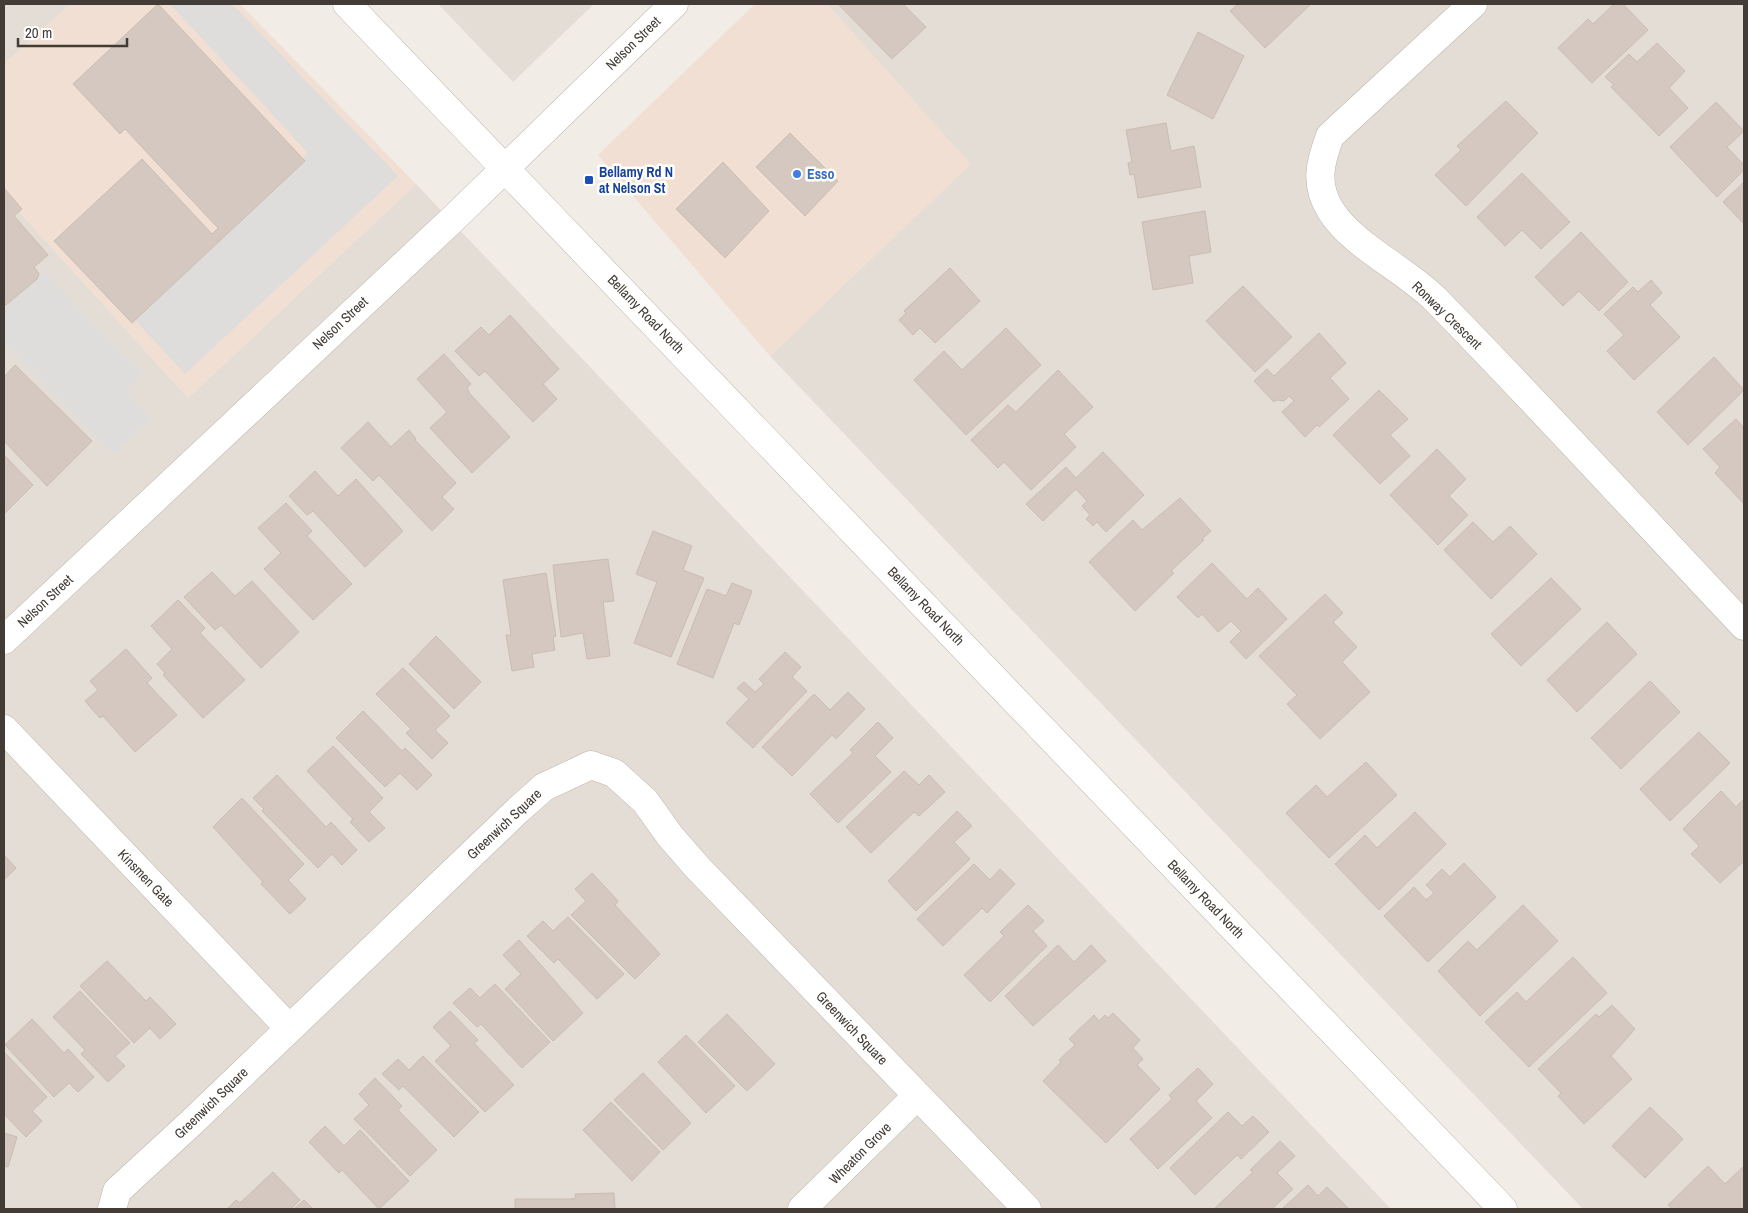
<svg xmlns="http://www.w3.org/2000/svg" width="1748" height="1213" font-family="'Archivo Narrow',sans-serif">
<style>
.residential{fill:#e4ddd5}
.commercial{fill:#f1dfd3}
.parking{fill:#dfdddb}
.building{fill:#d4c8c0;stroke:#cbbcb1}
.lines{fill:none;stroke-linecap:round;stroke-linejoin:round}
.minor-casing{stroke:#beb5ad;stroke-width:29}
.minor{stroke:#fff;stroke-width:28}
.shop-dot{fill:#3f7fe0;stroke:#fff;stroke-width:2}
.transit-dot{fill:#1a4fb4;stroke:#fff;stroke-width:2}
.labels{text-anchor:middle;stroke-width:5;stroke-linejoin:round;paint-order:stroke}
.street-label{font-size:14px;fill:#433c36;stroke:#fff}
.transit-label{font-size:14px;font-weight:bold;fill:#164399;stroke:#fff;text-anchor:start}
.shop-label{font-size:14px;font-weight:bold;fill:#366cbe;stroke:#fff;text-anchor:start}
</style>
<rect width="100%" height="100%" fill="#f1ece6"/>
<path class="residential" d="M 4,4 L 71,4 L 4,64 Z
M 438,4 L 594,4 L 513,82 Z
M 827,4 L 1744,4 L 1744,1209 L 1583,1209 L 770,356 L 970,164 Z
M 416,184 L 1391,1209 L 4,1209 L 4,195 L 188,398 Z"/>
<path class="commercial" d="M 71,4 L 240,4 L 416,184 L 188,398 L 4,195 L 4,64 Z
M 755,4 L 827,4 L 971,164 L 770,356 L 598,155 Z"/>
<path class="parking" d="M 170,4 L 232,4 L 398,176 L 185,374 L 131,316 L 308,153 Z
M 43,271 L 143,374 L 126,392 L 152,419 L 114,455 L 4,342 L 4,309 Z"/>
<path class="building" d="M 158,4 L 305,161 L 132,323 L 54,241 L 142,159 L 212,234 L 218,228 L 125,129 L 120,134 L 73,84 Z
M 838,4 L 903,4 L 926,27 L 892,59 Z
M 1238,4 L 1311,4 L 1265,48 L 1230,11 Z
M 1614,4 L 1623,4 L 1648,30 L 1592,83 L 1558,48 L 1588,19 L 1593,24 Z
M 1198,32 L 1244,56 L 1213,119 L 1167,95 Z
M 1657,43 L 1685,71 L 1669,88 L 1688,108 L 1659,136 L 1611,87 L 1614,85 L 1605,77 L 1629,54 L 1637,62 Z
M 1506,101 L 1538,133 L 1466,206 L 1435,175 L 1461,150 L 1457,146 Z
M 1716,102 L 1744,131 L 1727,147 L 1744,165 L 1744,170 L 1717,197 L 1670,147 Z
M 1166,123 L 1171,151 L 1194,146 L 1201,187 L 1138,198 L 1134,174 L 1130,175 L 1128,163 L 1132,162 L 1126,130 Z
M 790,133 L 838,181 L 805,216 L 756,167 Z
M 723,162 L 769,211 L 725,258 L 676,209 Z
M 1522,173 L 1570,222 L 1541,249 L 1522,230 L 1505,246 L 1477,217 Z
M 1744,182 L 1744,224 L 1723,202 Z
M 4,188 L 22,209 L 14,216 L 48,255 L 34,267 L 39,274 L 37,279 L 6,305 L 4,304 Z
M 1205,211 L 1211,252 L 1189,256 L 1193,283 L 1153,290 L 1142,222 Z
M 1581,232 L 1628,282 L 1599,311 L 1579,291 L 1563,306 L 1535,277 Z
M 950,268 L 980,301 L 935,343 L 920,328 L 913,335 L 899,320 L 906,313 L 904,311 Z
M 1651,280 L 1662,293 L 1650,305 L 1680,337 L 1634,380 L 1607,351 L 1624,335 L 1604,314 L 1633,287 L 1638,292 Z
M 1243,286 L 1292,337 L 1255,372 L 1206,321 Z
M 510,315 L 559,369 L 543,384 L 557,399 L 533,422 L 485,371 L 479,376 L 455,351 L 481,327 L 489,335 Z
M 1006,328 L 1041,365 L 966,435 L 914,380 L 944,351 L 962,370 Z
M 1319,333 L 1346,363 L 1330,378 L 1349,399 L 1319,427 L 1317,425 L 1305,437 L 1282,412 L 1294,401 L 1289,396 L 1284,401 L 1277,400 L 1274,402 L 1254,381 L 1267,369 L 1274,376 Z
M 444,354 L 471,384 L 467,388 L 470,394 L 510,437 L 472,473 L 430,428 L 447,412 L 417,379 Z
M 1714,357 L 1744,390 L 1688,445 L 1657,412 Z
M 15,365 L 92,441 L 47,486 L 4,441 L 4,377 Z
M 1058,370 L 1093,407 L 1064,434 L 1076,447 L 1031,490 L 1004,462 L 998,468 L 971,440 L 1008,405 L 1016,412 Z
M 1379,390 L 1408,419 L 1390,435 L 1410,456 L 1380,484 L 1333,435 Z
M 1736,419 L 1744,428 L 1744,504 L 1715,473 L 1720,467 L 1703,449 Z
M 368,422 L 391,447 L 409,430 L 416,439 L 415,440 L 456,483 L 442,497 L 454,509 L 432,531 L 379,475 L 373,481 L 341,448 Z
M 1437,449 L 1466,479 L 1449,496 L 1468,515 L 1438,545 L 1390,495 Z
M 1103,452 L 1144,495 L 1106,532 L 1097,522 L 1093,526 L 1086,519 L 1090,515 L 1082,506 L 1087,501 L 1076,489 L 1043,521 L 1026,504 L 1066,467 L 1076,478 Z
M 4,455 L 33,485 L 4,514 Z
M 315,471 L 338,496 L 356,479 L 403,531 L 365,567 L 313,511 L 307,515 L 289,496 Z
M 1180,498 L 1211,531 L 1202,539 L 1204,540 L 1171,571 L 1174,573 L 1135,611 L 1089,562 L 1133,520 L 1142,530 Z
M 286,503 L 312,531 L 307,536 L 352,584 L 313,620 L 264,569 L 281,553 L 258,528 Z
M 1473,522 L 1493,542 L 1510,526 L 1537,554 L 1491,599 L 1444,550 Z
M 653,531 L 692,546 L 683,570 L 704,578 L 671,657 L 634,643 L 657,582 L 636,574 Z
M 608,559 L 614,601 L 603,602 L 610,656 L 587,659 L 583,633 L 561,637 L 553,565 Z
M 1212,563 L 1247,599 L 1258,588 L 1287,619 L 1246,659 L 1230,642 L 1241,631 L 1231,621 L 1218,632 L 1202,614 L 1198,618 L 1177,597 Z
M 212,572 L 235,596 L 252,581 L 299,632 L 261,668 L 221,625 L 215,630 L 184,597 Z
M 546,573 L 556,636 L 553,637 L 555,650 L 532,654 L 534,667 L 512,671 L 506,635 L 511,635 L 503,580 Z
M 1551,578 L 1581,609 L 1521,666 L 1491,634 Z
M 732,583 L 752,591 L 739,625 L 734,623 L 713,678 L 677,664 L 707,589 L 726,596 Z
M 1325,594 L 1343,613 L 1333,622 L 1357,647 L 1342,662 L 1370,692 L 1320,739 L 1287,704 L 1297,695 L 1259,656 Z
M 178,600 L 205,628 L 200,633 L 245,680 L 203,718 L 163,675 L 165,673 L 157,664 L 172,649 L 151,626 Z
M 1607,622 L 1637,654 L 1577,712 L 1547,680 Z
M 436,636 L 481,682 L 454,709 L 409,664 Z
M 126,649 L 152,678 L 147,683 L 177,715 L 135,752 L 103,716 L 100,718 L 85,701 L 98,690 L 90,681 Z
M 785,652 L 801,667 L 792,677 L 807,691 L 753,748 L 726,723 L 749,699 L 737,688 L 744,682 L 755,692 L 764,684 L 759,679 Z
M 403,668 L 450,716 L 435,730 L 448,743 L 432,759 L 406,733 L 411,729 L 376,694 Z
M 1650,681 L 1680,712 L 1621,769 L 1591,738 Z
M 848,692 L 865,709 L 836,739 L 832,735 L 792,776 L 762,747 L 814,694 L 830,710 Z
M 363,711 L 402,751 L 405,748 L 432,775 L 417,790 L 400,773 L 385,787 L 336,738 Z
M 878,722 L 893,738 L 875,756 L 891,772 L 838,823 L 810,794 L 853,753 L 850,750 Z
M 1699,732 L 1730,763 L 1670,821 L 1640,789 Z
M 333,746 L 383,798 L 369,812 L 385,828 L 369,842 L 350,822 L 353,819 L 307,771 Z
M 1366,762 L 1397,795 L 1329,858 L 1286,813 L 1316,785 L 1327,797 Z
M 904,771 L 919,785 L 929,775 L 945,792 L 919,816 L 914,812 L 871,853 L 846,827 Z
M 277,775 L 326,827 L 331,822 L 357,850 L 342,865 L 332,854 L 318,868 L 262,811 L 264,809 L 253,798 Z
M 1721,791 L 1736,807 L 1744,799 L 1744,861 L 1720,883 L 1691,854 L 1699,846 L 1683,829 Z
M 242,798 L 304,864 L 288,880 L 306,899 L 290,914 L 261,884 L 263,882 L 213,827 Z
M 957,811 L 972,826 L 954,842 L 970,859 L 916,911 L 888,881 Z
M 1415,812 L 1446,844 L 1379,910 L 1335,864 L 1365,835 L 1377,848 Z
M 4,855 L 16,868 L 4,880 Z
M 1464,863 L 1496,897 L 1428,962 L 1384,916 L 1414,887 L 1426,900 L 1434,893 L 1426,885 L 1442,869 L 1450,877 Z
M 974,864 L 990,880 L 1000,869 L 1015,884 L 987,913 L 982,908 L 943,946 L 917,919 Z
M 592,873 L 618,901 L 615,905 L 660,954 L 635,979 L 571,915 L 586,901 L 575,889 Z
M 1028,905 L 1044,921 L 1033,931 L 1047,946 L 990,1002 L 964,975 L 1004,936 L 1000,932 Z
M 1523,905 L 1558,941 L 1480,1016 L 1438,971 L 1468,941 L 1477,950 Z
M 568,917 L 624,974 L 597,999 L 558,959 L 554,963 L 527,936 L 543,921 L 553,931 Z
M 519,940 L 583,1013 L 553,1041 L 505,989 L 521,974 L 503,955 Z
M 1058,945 L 1074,962 L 1091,945 L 1106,961 L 1033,1026 L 1005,996 Z
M 1573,957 L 1607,993 L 1529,1067 L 1485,1022 L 1517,992 L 1526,1002 Z
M 107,961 L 146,1001 L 150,997 L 176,1024 L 160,1039 L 150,1028 L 134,1043 L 80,986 Z
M 495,984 L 550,1042 L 522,1068 L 481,1024 L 477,1027 L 453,1003 L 470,988 L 480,998 Z
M 80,991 L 130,1043 L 115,1056 L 125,1066 L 108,1082 L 81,1054 L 85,1050 L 53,1017 Z
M 1612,1005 L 1635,1029 L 1611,1056 L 1632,1079 L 1584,1124 L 1558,1096 L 1561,1093 L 1538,1069 L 1596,1014 L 1599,1017 Z
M 450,1011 L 478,1040 L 474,1043 L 514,1085 L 485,1112 L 435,1061 L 451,1046 L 433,1027 Z
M 1113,1013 L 1140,1040 L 1133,1048 L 1143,1059 L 1137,1065 L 1160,1089 L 1106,1143 L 1043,1081 L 1061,1062 L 1059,1060 L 1075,1045 L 1069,1039 L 1094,1015 L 1099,1021 L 1105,1015 L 1108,1018 Z
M 727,1014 L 775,1064 L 747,1091 L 698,1042 Z
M 32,1019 L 64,1053 L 68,1049 L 94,1077 L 78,1092 L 69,1083 L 54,1097 L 5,1045 Z
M 686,1035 L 735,1086 L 706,1113 L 658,1062 Z
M 4,1052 L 47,1097 L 32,1111 L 42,1121 L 26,1137 L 4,1114 Z
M 423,1056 L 479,1112 L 454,1137 L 403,1086 L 399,1090 L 382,1074 L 398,1059 L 409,1070 Z
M 1198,1068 L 1213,1084 L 1196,1101 L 1212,1118 L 1158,1169 L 1130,1139 L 1172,1099 L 1169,1095 Z
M 643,1073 L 691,1123 L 663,1150 L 614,1100 Z
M 375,1078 L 402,1106 L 398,1110 L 437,1150 L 410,1176 L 354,1119 L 369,1105 L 359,1094 Z
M 611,1102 L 660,1152 L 632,1181 L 583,1130 Z
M 1650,1107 L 1683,1139 L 1645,1178 L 1612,1146 Z
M 1228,1112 L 1242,1126 L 1253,1116 L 1269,1132 L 1241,1159 L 1237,1155 L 1195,1195 L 1170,1168 Z
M 325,1126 L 344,1146 L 360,1130 L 409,1181 L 379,1209 L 342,1170 L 339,1173 L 309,1142 Z
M 4,1133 L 17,1137 L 8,1167 L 4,1166 Z
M 1280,1141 L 1295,1156 L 1277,1173 L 1293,1189 L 1272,1209 L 1214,1209 L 1253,1172 L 1250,1170 Z
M 1708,1166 L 1725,1184 L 1744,1166 L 1744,1209 L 1672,1209 L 1668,1205 Z
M 273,1172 L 300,1200 L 291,1209 L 227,1209 L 236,1200 L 240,1203 Z
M 1308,1185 L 1318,1196 L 1327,1187 L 1349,1209 L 1282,1209 Z
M 614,1193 L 615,1209 L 515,1209 L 515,1199 L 571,1199 L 576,1198 L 575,1194 Z
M 304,1200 L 313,1209 L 294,1209 Z"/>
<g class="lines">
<g class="minor-casing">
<path id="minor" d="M 347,4 L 1503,1209
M 1473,4 L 1330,136 C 1320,163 1314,184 1331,211 C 1353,246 1405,269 1435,299 C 1540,406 1641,517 1744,626
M 4,640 L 455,217 L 674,4
M 4,729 L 289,1028
M 112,1209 L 117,1191 L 191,1123 L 518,810 L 544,787 L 591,765 L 614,773 L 645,801 L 670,836 L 697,867 L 1027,1209
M 802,1209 L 917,1096"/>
</g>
<use href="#minor" class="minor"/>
</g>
<circle class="shop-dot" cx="797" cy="174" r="5"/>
<rect class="transit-dot" x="584" y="175" width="10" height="10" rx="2.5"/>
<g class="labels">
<g class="street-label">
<text transform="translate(633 43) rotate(-44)" y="5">Nelson Street</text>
<text transform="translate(646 314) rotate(46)" y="5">Bellamy Road North</text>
<text transform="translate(1447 315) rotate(44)" y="5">Ronway Crescent</text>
<text transform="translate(340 323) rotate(-43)" y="5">Nelson Street</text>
<text transform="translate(45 601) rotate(-43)" y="5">Nelson Street</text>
<text transform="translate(926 606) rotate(46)" y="5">Bellamy Road North</text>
<text transform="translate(504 824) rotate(-43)" y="5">Greenwich Square</text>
<text transform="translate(146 878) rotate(46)" y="5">Kinsmen Gate</text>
<text transform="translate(1206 899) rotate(46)" y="5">Bellamy Road North</text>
<text transform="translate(852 1028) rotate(46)" y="5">Greenwich Square</text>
<text transform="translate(211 1103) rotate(-44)" y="5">Greenwich Square</text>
<text transform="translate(860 1153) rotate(-45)" y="5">Wheaton Grove</text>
</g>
<g class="transit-label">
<text x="599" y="177">Bellamy Rd N<tspan x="599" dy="16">at Nelson St</tspan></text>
</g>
<g class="shop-label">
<text x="807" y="179">Esso</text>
</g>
</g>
<rect width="1748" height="1213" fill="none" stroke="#433c36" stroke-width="10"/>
<path d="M18 38v8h109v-8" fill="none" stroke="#433c36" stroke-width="2.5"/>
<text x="25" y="38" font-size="15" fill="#433c36" stroke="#ffffff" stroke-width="4" paint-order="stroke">20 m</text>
</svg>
